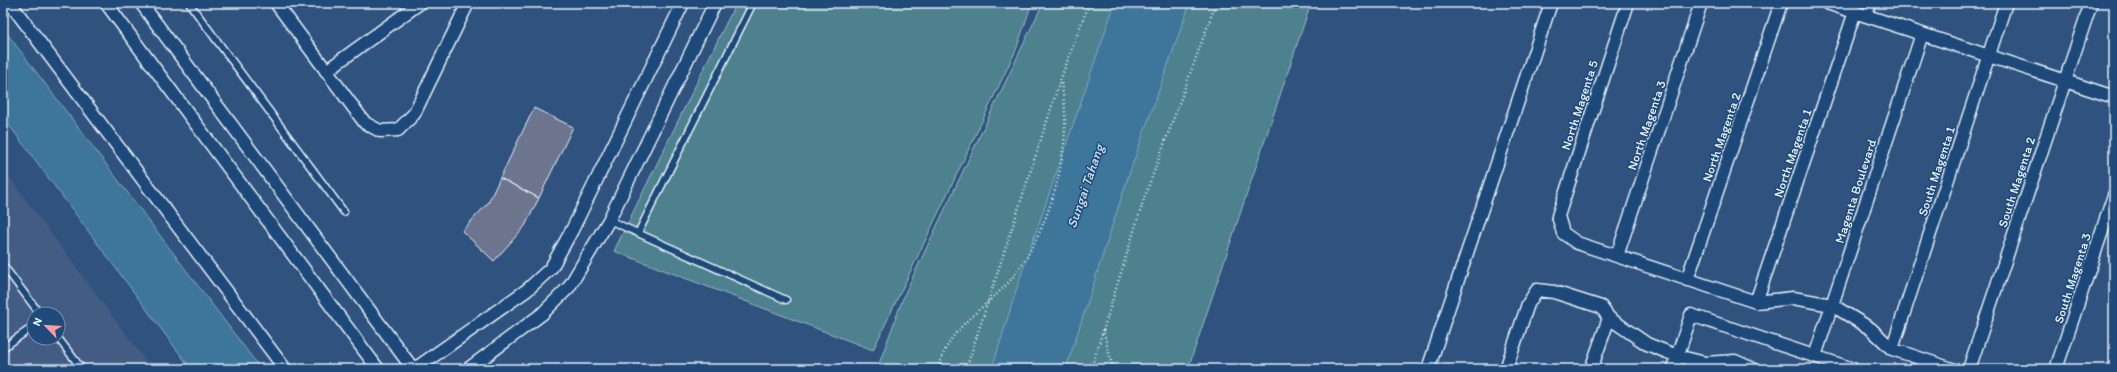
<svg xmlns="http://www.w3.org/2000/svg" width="2117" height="372" font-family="Itim,sans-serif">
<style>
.built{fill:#425c83;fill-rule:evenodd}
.green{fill:#4e818e;stroke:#9bb9c3}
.water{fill:#3e769a;stroke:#82a7c0}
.building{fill:#6d748e;stroke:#e8f1f8}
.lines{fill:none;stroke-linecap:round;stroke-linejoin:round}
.lane-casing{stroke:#e8f1f8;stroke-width:9}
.street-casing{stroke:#e8f1f8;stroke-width:15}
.path{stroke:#e8f1f8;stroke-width:2.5;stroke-dasharray:1 3;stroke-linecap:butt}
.lane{stroke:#1f4a7a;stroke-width:6}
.street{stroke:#1f4a7a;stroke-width:12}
.labels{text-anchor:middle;stroke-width:3;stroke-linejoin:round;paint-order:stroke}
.street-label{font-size:13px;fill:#e8f1f8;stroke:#1f4a7a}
.water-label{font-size:14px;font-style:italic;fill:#cedfea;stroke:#1f4a7a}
</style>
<rect width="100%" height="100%" fill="#2f527e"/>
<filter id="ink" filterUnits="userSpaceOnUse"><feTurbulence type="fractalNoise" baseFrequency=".025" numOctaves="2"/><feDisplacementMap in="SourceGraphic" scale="8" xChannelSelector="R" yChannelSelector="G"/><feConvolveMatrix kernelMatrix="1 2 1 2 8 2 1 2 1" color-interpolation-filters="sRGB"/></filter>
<g filter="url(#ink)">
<path class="built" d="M 3,169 L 152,369 L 3,369 ZM 34,314 L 58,314 L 58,338 L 34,338 Z"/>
<path class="green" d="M 736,3 L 1032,3 L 1016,50 L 873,350 L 614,251 Z
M 1043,3 L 1311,3 L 1188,369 L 877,369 L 905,293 Z"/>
<path class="water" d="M 1115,3 L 1190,3 L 1127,180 L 1066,369 L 992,369 L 1018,284 Z
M 3,28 L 261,369 L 191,369 L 3,117 Z"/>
<path class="building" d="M 534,108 L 573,127 L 539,198 L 500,178 Z
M 500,178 L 539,198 L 525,226 L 494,261 L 462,231 L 488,203 Z"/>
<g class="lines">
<g class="lane-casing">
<path id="lane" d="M 189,3 L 344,212
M 1868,16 L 1873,3
M 609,220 L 786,300
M 638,233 L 753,3
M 3,265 L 40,314
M 58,338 L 82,369
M 3,348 L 34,326"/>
</g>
<g class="street-casing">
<path id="street" d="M 10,3 L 285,369
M 106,3 L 378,369
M 141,3 L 413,369
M 276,3 L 365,123 L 380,131 L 398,130 L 414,114 L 468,3
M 1628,3 L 1558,216 L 1563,233 L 1577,243 L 1756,302 L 1793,298 L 1832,305 L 1871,329 L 1892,349 L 1952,369
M 1827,3 L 2114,97
M 326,71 L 420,3
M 1617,256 L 1701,3
M 1687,280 L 1781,3
M 1756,302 L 1855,12
M 1892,349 L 2006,3
M 1815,356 L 1922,34
M 415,369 L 527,290 L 551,268 L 572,230 L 683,3
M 468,369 L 542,314 L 569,287 L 609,220 L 715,3
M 1428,369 L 1551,3
M 1506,369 L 1528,304 L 1537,290 L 1554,292 L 1601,307 L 1609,318 L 1647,344 L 1677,356 L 1705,363 L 1735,361 L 1753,369
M 1591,369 L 1609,318
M 1673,369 L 1691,315 L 1853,369
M 1969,369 L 2091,3
M 2056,369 L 2114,195"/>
</g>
<path class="path" d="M 1103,329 L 1113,369
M 939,369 C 945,330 984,309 1008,283 C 1044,241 1067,169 1065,114 C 1065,103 1062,91 1061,81
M 966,369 L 1061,78 L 1089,3
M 1091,369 L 1144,199 L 1216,3"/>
<use href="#lane" class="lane"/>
<use href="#street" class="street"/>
</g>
</g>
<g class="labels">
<g class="street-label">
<text transform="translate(1579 105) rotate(-72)" y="5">North Magenta 5</text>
<text transform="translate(1646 125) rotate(-71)" y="5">North Magenta 3</text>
<text transform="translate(1721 137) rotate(-71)" y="5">North Magenta 2</text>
<text transform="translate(1792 153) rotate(-71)" y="5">North Magenta 1</text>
<text transform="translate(1936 171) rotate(-72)" y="5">South Magenta 1</text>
<text transform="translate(2016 182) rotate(-72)" y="5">South Magenta 2</text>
<text transform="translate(1855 191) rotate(-72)" y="5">Magenta Boulevard</text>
<text transform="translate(2072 278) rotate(-72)" y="5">South Magenta 3</text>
</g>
<g class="water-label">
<text transform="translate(1085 186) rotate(-71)" y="5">Sungai Tahang</text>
</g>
</g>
<rect width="2117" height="372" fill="none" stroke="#1f4a7a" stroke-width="16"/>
<rect x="8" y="8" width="2101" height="356" fill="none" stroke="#e8f1f8" stroke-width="1.5" filter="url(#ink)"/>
<g transform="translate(46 326) rotate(295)"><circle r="19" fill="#1f4a7a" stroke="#6f8dac"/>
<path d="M0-3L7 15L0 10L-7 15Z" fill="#ff9aa2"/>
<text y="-6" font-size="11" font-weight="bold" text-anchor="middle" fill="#e8f1f8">N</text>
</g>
</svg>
